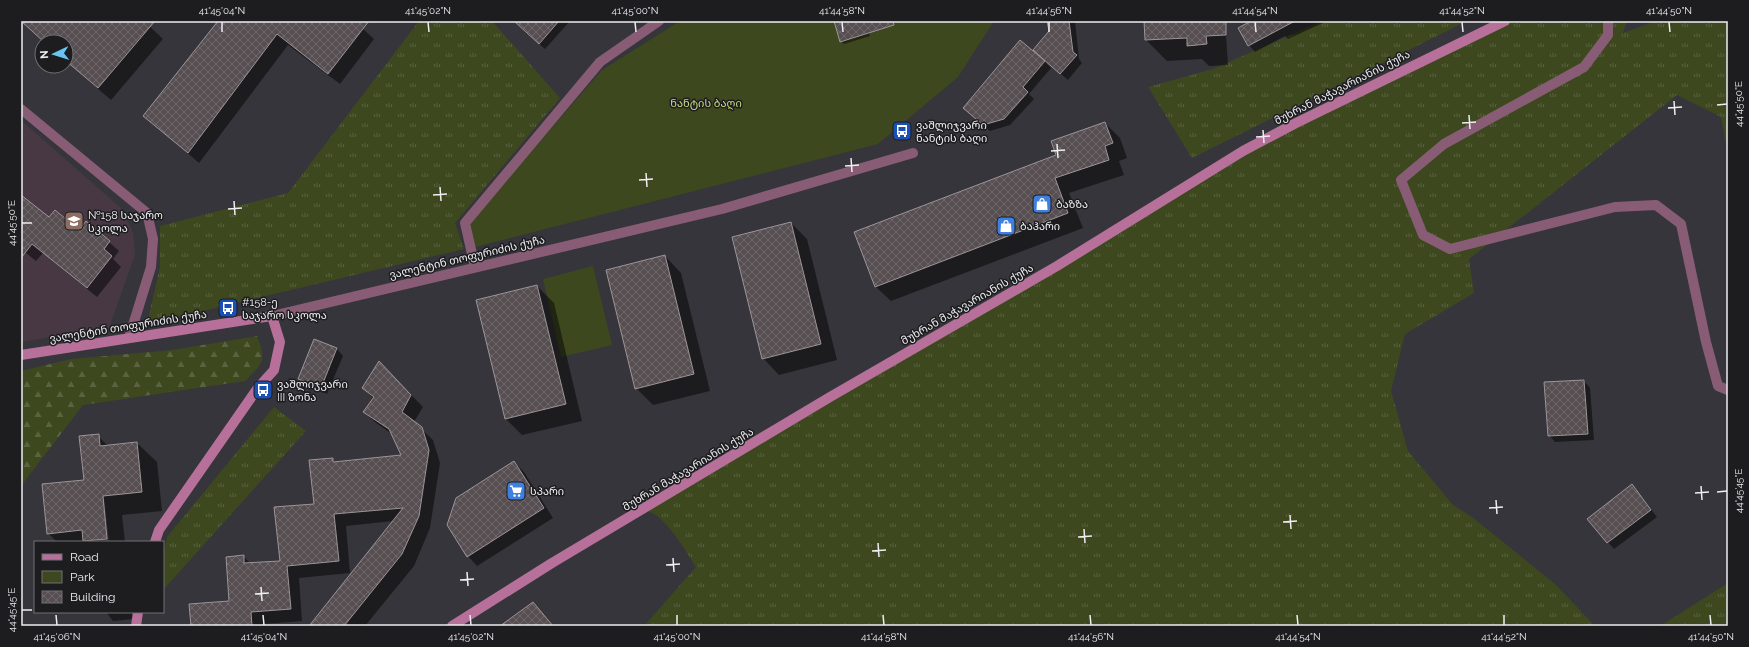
<svg xmlns="http://www.w3.org/2000/svg" width="1749" height="647" font-family="Raleway,'Noto Sans Georgian',sans-serif">
<style>
.education{fill:#473844}
.grass{fill:url(#grass-tufts)}
.forest{fill:url(#forest-firs)}
.park{fill:#3d481f}
.shadow{fill:#0007;fill-rule:evenodd}
.building{fill:url(#building-cross-hatch);stroke:#9d9498}
.lines{fill:none;stroke-linecap:round;stroke-linejoin:round}
.street{stroke:#895c76;stroke-width:10}
.secondary{stroke:#b77099;stroke-width:10}
.ticks{fill:none;stroke:#eeeef2;stroke-width:1.5}
.labels{text-anchor:middle;stroke-width:3;stroke-linejoin:round;paint-order:stroke}
.street-label{font-size:11px;fill:#eeeef2;stroke:#1d1d20}
.park-label{font-size:11px;fill:#c5de81;stroke:#1d1d20}
.poi-label{font-size:11px;fill:#eeeef2;stroke:#1d1d20;text-anchor:start}
.neatline{fill:none;stroke:#eeeef2;stroke-width:1.5}
.ticks-label{font-size:10px;text-anchor:middle;fill:#eeeef2}
</style>
<defs>
<pattern id="grass-tufts" width="24" height="20" patternUnits="userSpaceOnUse"><rect width="24" height="20" fill="#3d481f"/><path d="M3 7l-1-3M5 7V3M7 7l1-3M15 17l-1-3M17 17v-4M19 17l1-3" fill="none" stroke="#596340"/></pattern>
<pattern id="forest-firs" width="22" height="20" patternUnits="userSpaceOnUse"><rect width="22" height="20" fill="#3d481f"/><path d="M5 1l3.5 6h-7zM16 11l3.5 6h-7z" fill="#596340"/></pattern>
<pattern id="building-cross-hatch" width="8" height="8" patternUnits="userSpaceOnUse"><rect width="8" height="8" fill="#564e51"/><path d="M0 0l8 8M0 8l8-8" fill="none" stroke="#6f686a"/></pattern>
</defs>
<rect width="100%" height="100%" fill="#35353b"/>
<path class="education" d="M 21,120 L 122,209 L 133,233 L 135,255 L 109,328 L 21,342 Z"/>
<path class="grass" d="M 419,21 L 492,21 L 560,98 L 455,223 L 464,249 L 147,324 L 160,267 L 160,226 L 288,193 Z
M 1322,21 L 1467,21 L 1192,158 L 1148,87 L 1213,69 Z
M 1505,21 L 1627,21 L 1623,33 L 1656,21 L 1728,21 L 1728,154 L 1721,117 L 1677,95 L 1469,259 L 1474,293 L 1405,334 L 1391,391 L 1408,451 L 1453,505 L 1472,517 L 1555,584 L 1595,626 L 644,626 L 696,567 C 686,552 667,518 650,512 C 647,511 642,512 638,512 L 1191,182 Z
M 274,407 L 306,431 L 163,590 L 163,557 L 167,537 Z
M 1728,583 L 1728,626 L 1660,626 Z"/>
<path class="forest" d="M 257,336 C 267,360 263,364 245,381 L 83,405 L 21,486 L 21,371 L 71,359 L 172,350 Z"/>
<path class="park" d="M 680,21 L 994,21 L 958,77 L 878,144 L 475,247 L 470,222 L 602,70 Z
M 593,266 L 612,345 L 561,357 L 543,279 Z"/>
<path class="shadow" d="M 21,21 L 144,21 L 163,39 L 111,100 L 66,61 L 66,42 L 44,42 Z
M 219,21 L 354,21 L 374,39 L 340,84 L 288,45 L 199,163 L 145,116 Z
M 519,21 L 570,21 L 545,49 L 523,29 Z
M 835,21 L 865,21 L 870,36 L 844,44 L 841,41 Z
M 1048,21 L 1075,21 L 1079,59 L 1082,63 L 1068,80 L 1047,62 L 1046,63 L 1051,68 L 1029,94 L 1034,99 L 1010,125 L 990,131 L 971,114 L 1040,56 L 1050,32 Z
M 1145,21 L 1225,21 L 1228,65 L 1209,66 L 1202,59 L 1167,61 L 1146,40 Z
M 1253,21 L 1327,21 L 1288,39 L 1285,36 L 1255,52 L 1249,45 Z
M 1105,123 L 1120,138 L 1127,158 L 1119,161 L 1124,175 L 1069,193 L 1083,228 L 891,301 L 876,287 L 1057,156 Z
M 21,206 L 109,242 L 119,251 L 113,259 L 121,267 L 97,297 L 43,253 L 36,261 L 21,249 Z
M 791,223 L 807,239 L 837,360 L 779,375 L 763,358 Z
M 665,256 L 681,273 L 710,391 L 653,405 L 636,388 Z
M 537,286 L 554,303 L 582,421 L 522,435 L 506,419 L 477,301 Z
M 314,340 L 337,349 L 343,356 L 327,394 L 305,385 L 299,378 ZM 305,381 L 326,389 L 325,391 L 305,383 Z
M 379,362 L 423,407 L 414,422 L 433,440 L 440,463 L 430,528 L 414,566 L 365,626 L 310,626 L 393,521 L 346,526 L 350,573 L 299,578 L 302,621 L 262,624 L 262,626 L 192,626 L 230,602 L 243,556 L 251,564 L 281,562 L 315,504 L 332,459 L 336,463 L 402,456 L 392,434 L 376,423 L 364,412 L 374,399 L 363,388 Z
M 1584,381 L 1590,388 L 1594,440 L 1555,442 L 1549,435 Z
M 98,436 L 108,446 L 137,443 L 157,462 L 162,511 L 122,515 L 125,542 L 109,542 L 104,499 L 102,499 L 107,542 L 57,542 L 48,533 L 85,480 Z
M 514,462 L 524,472 L 553,518 L 477,566 L 468,556 Z
M 1632,486 L 1657,517 L 1614,549 L 1588,520 Z
M 106,612 L 132,612 L 133,619 L 113,621 Z
M 57,624 L 59,626 L 37,626 Z"/>
<path class="building" d="M 21,21 L 155,21 L 98,88 L 66,61 L 66,42 L 44,42 Z
M 218,21 L 369,21 L 328,74 L 277,34 L 188,153 L 143,116 Z
M 514,21 L 559,21 L 539,44 Z
M 834,21 L 893,21 L 894,25 L 840,42 Z
M 1047,21 L 1069,21 L 1073,52 L 1077,55 L 1060,74 L 1033,50 L 1049,31 Z
M 1144,21 L 1226,21 L 1226,35 L 1206,36 L 1207,44 L 1187,46 L 1187,38 L 1145,40 Z
M 1251,21 L 1295,21 L 1248,46 L 1238,28 Z
M 1020,40 L 1045,61 L 1023,87 L 1028,92 L 1004,119 L 983,125 L 963,108 Z
M 1105,122 L 1113,143 L 1105,146 L 1109,160 L 1055,178 L 1068,213 L 875,287 L 854,232 L 1056,155 L 1051,141 Z
M 21,195 L 49,217 L 55,210 L 79,230 L 86,221 L 110,241 L 104,249 L 112,256 L 87,288 L 32,244 L 21,258 Z
M 791,222 L 821,344 L 762,359 L 732,237 Z
M 665,255 L 694,374 L 635,389 L 606,270 Z
M 537,285 L 566,404 L 505,419 L 476,300 Z
M 314,339 L 337,348 L 321,388 L 298,379 Z
M 379,361 L 411,395 L 402,412 L 422,427 L 429,450 L 419,516 L 402,554 L 344,626 L 309,626 L 403,508 L 334,514 L 339,561 L 287,566 L 291,609 L 251,612 L 252,626 L 191,626 L 189,604 L 229,601 L 226,557 L 244,555 L 244,563 L 280,561 L 274,507 L 314,504 L 309,460 L 333,458 L 333,462 L 401,455 L 389,429 L 363,412 L 374,397 L 362,388 Z
M 1584,380 L 1588,434 L 1548,436 L 1544,382 Z
M 99,434 L 100,446 L 137,442 L 142,492 L 103,496 L 107,539 L 83,541 L 82,530 L 47,534 L 42,484 L 84,480 L 79,436 Z
M 514,461 L 544,508 L 467,557 L 447,525 L 456,498 Z
M 1632,484 L 1651,510 L 1607,543 L 1587,519 Z
M 533,602 L 553,626 L 500,626 Z"/>
<g class="lines">
<path class="street" d="M 1608,21 L 1608,35 L 1584,67 L 1444,144 L 1401,180 L 1423,235 L 1450,249 L 1615,207 L 1656,205 L 1681,224 L 1706,342 L 1718,386 L 1728,390
M 21,109 L 147,213 L 153,239 L 151,267 L 129,338
M 475,267 L 465,223 L 600,62 L 659,21
M 272,316 L 722,209 L 913,153"/>
<path class="secondary" d="M 21,355 L 272,316 L 280,342 L 274,370 L 257,389 L 159,530 L 155,542
M 136,626 L 138,612
M 452,626 L 552,563 L 830,397 L 1057,266 L 1243,151 L 1296,123 L 1505,21"/>
</g>
<path class="ticks" d="M 222,22 L 222,32M 428,22 L 429,32M 635,22 L 636,32M 842,22 L 843,32M 1049,22 L 1049,32M 1255,22 L 1256,32M 1462,22 L 1463,32M 1669,22 L 1670,32M 1674,101 L 1675,115M 1717,105 L 1727,104M 1668,108 L 1682,107M 1469,115 L 1470,129M 1462,123 L 1476,122M 1263,130 L 1264,143M 1256,137 L 1270,136M 1057,144 L 1058,158M 1051,151 L 1065,150M 851,158 L 852,172M 845,166 L 859,165M 646,173 L 647,187M 639,180 L 653,179M 440,187 L 441,201M 433,195 L 447,194M 234,201 L 235,215M 228,209 L 242,208M 22,223 L 32,223M 1701,486 L 1702,500M 1717,492 L 1727,491M 1695,493 L 1709,492M 1496,500 L 1497,514M 1489,508 L 1503,507M 1290,515 L 1291,529M 1283,522 L 1297,521M 1084,529 L 1085,543M 1078,537 L 1092,536M 878,543 L 879,557M 872,551 L 886,550M 673,558 L 674,572M 666,565 L 680,564M 467,572 L 468,586M 460,580 L 474,579M 261,587 L 262,601M 255,594 L 269,593M 22,610 L 32,610M 56,615 L 57,625M 263,615 L 264,625M 470,615 L 471,625M 677,615 L 677,625M 883,615 L 884,625M 1090,615 L 1091,625M 1297,615 L 1298,625M 1504,615 L 1504,625M 1710,615 L 1711,625"/>
<defs>
<g id="bus-square" transform="scale(1)"><rect x="-9" y="-9" width="18" height="18" rx="4" fill="#1a4fb4" stroke="#1d1d20"/><path d="M-5-6H5V4H4V6H2V4H-2V6H-4V4H-5ZM-3.5-4V0h7V-4ZM-3.5 1.2v1.5H-2V1.2ZM2 1.2v1.5H3.5V1.2Z" fill="#fff"/></g>
<g id="shop-square" transform="scale(1)"><rect x="-9" y="-9" width="18" height="18" rx="4" fill="#3f7fe0" stroke="#1d1d20"/><path d="M-5-2.5h2.3a2.7 3.5 0 0 1 5.4 0H5L5.5 6h-11ZM-1.5-2.5h3a1.5 2.3 0 0 0-3 0Z" fill="#fff"/></g>
<g id="school-square" transform="scale(1)"><rect x="-9" y="-9" width="18" height="18" rx="4" fill="#8d6e63" stroke="#1d1d20"/><path d="M0-5L7-2L0 1L-7-2ZM-4 1L0 2.5L4 1V4Q0 6-4 4Z" fill="#fff"/></g>
<g id="supermarket-square" transform="scale(1)"><rect x="-9" y="-9" width="18" height="18" rx="4" fill="#3f7fe0" stroke="#1d1d20"/><path d="M-6-5.5h2.5l.6 2H6L4.5 2H-2.5L-4.4-4H-6ZM-1.5 3.2a1.3 1.3 0 1 0 .1 0ZM3 3.2a1.3 1.3 0 1 0 .1 0Z" fill="#fff"/></g>
</defs>
<g fill-rule="evenodd">
<use href="#bus-square" x="902" y="131"/>
<use href="#shop-square" x="1042" y="204"/>
<use href="#school-square" x="74" y="221"/>
<use href="#shop-square" x="1006" y="226"/>
<use href="#bus-square" x="228" y="308"/>
<use href="#bus-square" x="263" y="390"/>
<use href="#supermarket-square" x="516" y="491"/>
</g>
<g class="labels">
<g class="street-label">
<text transform="translate(1342 87) rotate(-27)" y="4">მუხრან მაჭავარიანის ქუჩა</text>
<text transform="translate(467 257) rotate(-13)" y="4">ვალენტინ თოფურიძის ქუჩა</text>
<text transform="translate(967 304) rotate(-30)" y="4">მუხრან მაჭავარიანის ქუჩა</text>
<text transform="translate(128 326) rotate(-9)" y="4">ვალენტინ თოფურიძის ქუჩა</text>
<text transform="translate(688 469) rotate(-31)" y="4">მუხრან მაჭავარიანის ქუჩა</text>
</g>
<g class="park-label">
<text x="706" y="107">ნანტის ბაღი</text>
</g>
<g class="poi-label">
<text x="916" y="129">ვაშლიჯვარი<tspan x="916" dy="13">ნანტის ბაღი</tspan></text>
<text x="1056" y="208">ბაზზა</text>
<text x="88" y="219">№158 საჯარო<tspan x="88" dy="13">სკოლა</tspan></text>
<text x="1020" y="230">ბაჰარი</text>
<text x="242" y="306">#158-ე<tspan x="242" dy="13">საჯარო სკოლა</tspan></text>
<text x="277" y="388">ვაშლიჯვარი<tspan x="277" dy="13">III ზონა</tspan></text>
<text x="530" y="495">სპარი</text>
</g>
</g>
<rect width="1749" height="647" fill="none" stroke="#1d1d20" stroke-width="44"/>
<rect x="34" y="541" width="130" height="72" fill="#1d1d20" stroke="#717174"/>
<rect x="42" y="554" width="20" height="6" fill="#b77099" stroke="#717174"/>
<text x="70" y="561" font-size="12" fill="#eeeef2">Road</text>
<rect x="42" y="571" width="20" height="12" fill="#3d481f" stroke="#717174"/>
<text x="70" y="581" font-size="12" fill="#eeeef2">Park</text>
<rect x="42" y="591" width="20" height="12" fill="url(#building-cross-hatch)" stroke="#717174"/>
<text x="70" y="601" font-size="12" fill="#eeeef2">Building</text>
<g transform="translate(54 54) rotate(266)"><circle r="19" fill="#1d1d20" stroke="#717174"/>
<path d="M0-3L7 15L0 10L-7 15Z" fill="#68c4f0"/>
<text y="-6" font-size="11" font-weight="bold" text-anchor="middle" fill="#eeeef2">N</text>
</g>
<rect x="22" y="22" width="1705" height="603" class="neatline"/>
<g class="ticks-label">
<text x="222" y="14">41°45'04"N</text>
<text x="428" y="14">41°45'02"N</text>
<text x="635" y="14">41°45'00"N</text>
<text x="842" y="14">41°44'58"N</text>
<text x="1049" y="14">41°44'56"N</text>
<text x="1255" y="14">41°44'54"N</text>
<text x="1462" y="14">41°44'52"N</text>
<text x="1669" y="14">41°44'50"N</text>
<text transform="translate(1738 104) rotate(-90)" y="4">44°45'50"E</text>
<text transform="translate(11 223) rotate(-90)" y="4">44°45'50"E</text>
<text transform="translate(1738 491) rotate(-90)" y="4">44°45'45"E</text>
<text transform="translate(11 610) rotate(-90)" y="4">44°45'45"E</text>
<text x="57" y="640">41°45'06"N</text>
<text x="264" y="640">41°45'04"N</text>
<text x="471" y="640">41°45'02"N</text>
<text x="677" y="640">41°45'00"N</text>
<text x="884" y="640">41°44'58"N</text>
<text x="1091" y="640">41°44'56"N</text>
<text x="1298" y="640">41°44'54"N</text>
<text x="1504" y="640">41°44'52"N</text>
<text x="1711" y="640">41°44'50"N</text>
</g>
</svg>
